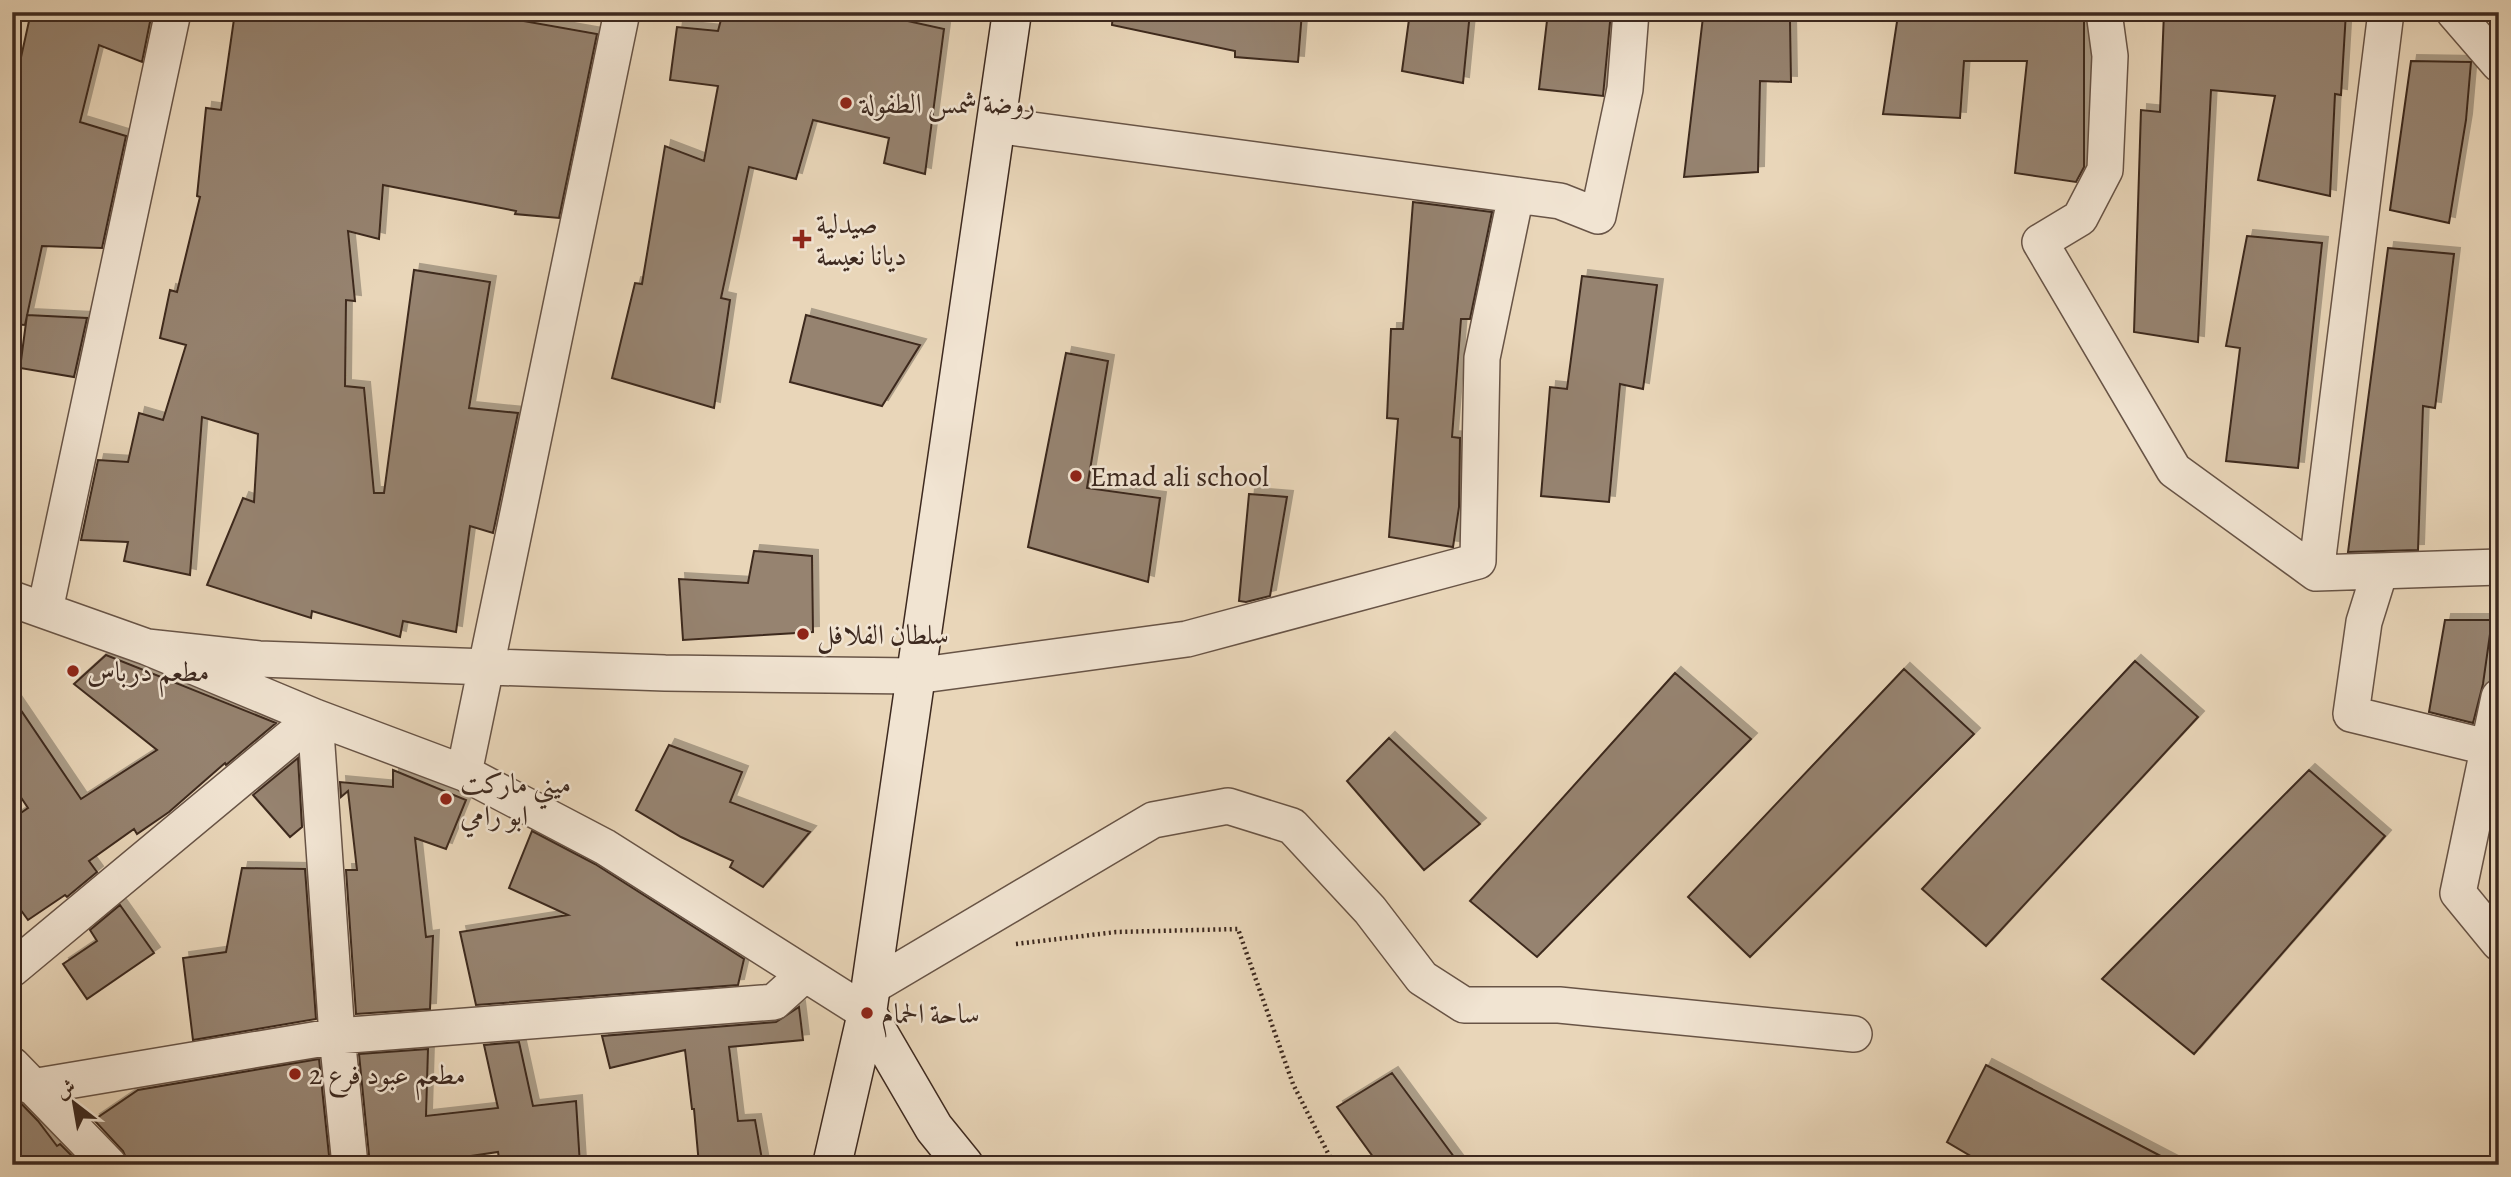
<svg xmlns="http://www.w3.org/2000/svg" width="2511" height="1177" font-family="Alegreya,Amiri,serif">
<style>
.building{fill:#96836f;stroke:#3d291f;stroke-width:2;filter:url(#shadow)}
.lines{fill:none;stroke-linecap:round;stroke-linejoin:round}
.street-casing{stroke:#685446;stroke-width:38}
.secondary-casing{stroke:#3d291f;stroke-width:41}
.path{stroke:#3d291f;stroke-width:4.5;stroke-dasharray:2 3.5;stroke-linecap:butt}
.street{stroke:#f1e4d2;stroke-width:35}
.secondary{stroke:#f1e4d2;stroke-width:38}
.poi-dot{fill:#8f2418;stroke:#f1e4d2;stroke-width:2.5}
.labels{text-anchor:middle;stroke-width:5;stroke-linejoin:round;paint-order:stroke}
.poi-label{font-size:28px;fill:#3d291f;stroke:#f1e4d2;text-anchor:start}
</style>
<defs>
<filter id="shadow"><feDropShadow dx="6" dy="-6" stdDeviation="0" flood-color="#0004"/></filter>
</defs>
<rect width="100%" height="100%" fill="#e9d6b9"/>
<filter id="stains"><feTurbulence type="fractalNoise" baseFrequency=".00286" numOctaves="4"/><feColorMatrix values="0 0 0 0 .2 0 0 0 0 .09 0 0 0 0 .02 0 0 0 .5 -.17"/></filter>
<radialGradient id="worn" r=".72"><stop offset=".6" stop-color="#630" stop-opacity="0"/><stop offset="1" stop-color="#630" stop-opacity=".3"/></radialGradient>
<path class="building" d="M 31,12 L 152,12 L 142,62 L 99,45 L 80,122 L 126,136 L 102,248 L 42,246 L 25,325 L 12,324 L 12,98 Z
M 235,12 L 472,12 L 597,34 L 559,218 L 515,214 L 516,211 L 383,185 L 379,239 L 348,231 L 355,301 L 346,300 L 345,386 L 364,388 L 374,493 L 384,493 L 414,270 L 490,282 L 469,408 L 518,413 L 493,533 L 470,526 L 456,632 L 403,621 L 400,637 L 312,611 L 311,618 L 207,585 L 243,498 L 254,502 L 258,434 L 202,417 L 190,575 L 124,561 L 128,542 L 81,540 L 98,460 L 128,462 L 139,413 L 163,420 L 186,345 L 160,338 L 170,290 L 177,292 L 200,197 L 197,196 L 206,108 L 221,110 Z
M 723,12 L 867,12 L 944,29 L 925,174 L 884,163 L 889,138 L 813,120 L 796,179 L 749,167 L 721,298 L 730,300 L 714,408 L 612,378 L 635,283 L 642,284 L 665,146 L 704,161 L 718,86 L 670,80 L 677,27 L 718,31 Z
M 1113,12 L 1302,12 L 1298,62 L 1235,57 L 1235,51 L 1112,25 Z
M 1410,12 L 1470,12 L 1463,83 L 1402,71 Z
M 1548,12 L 1611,12 L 1603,96 L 1539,89 Z
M 2014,12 L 2084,12 L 2084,167 L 2076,182 L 2015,173 L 2027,61 L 1964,61 L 1960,118 L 1883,114 L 1898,15 L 2013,21 Z
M 2164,12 L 2346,12 L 2341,95 L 2335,94 L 2330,196 L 2258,180 L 2275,96 L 2211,90 L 2198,342 L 2134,332 L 2141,110 L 2160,112 Z
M 1703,17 L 1790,21 L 1791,82 L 1760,81 L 1758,172 L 1684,177 Z
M 2411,61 L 2471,62 L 2466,120 L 2449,223 L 2390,210 Z
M 1413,202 L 1492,212 L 1470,319 L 1461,319 L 1452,437 L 1460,438 L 1459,507 L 1453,547 L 1389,537 L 1398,419 L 1387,418 L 1391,329 L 1403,329 Z
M 2247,236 L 2322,243 L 2298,468 L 2226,461 L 2240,348 L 2226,346 Z
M 2388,248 L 2454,254 L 2435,408 L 2423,406 L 2418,550 L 2348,552 Z
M 1582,276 L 1657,285 L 1643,389 L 1620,384 L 1609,502 L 1541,496 L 1550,387 L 1567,389 Z
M 27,315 L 87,318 L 74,377 L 20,368 Z
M 806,315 L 920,345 L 882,406 L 790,382 Z
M 1066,353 L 1108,361 L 1087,488 L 1160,498 L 1148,582 L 1028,547 Z
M 1249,494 L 1287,497 L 1270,596 L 1246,602 L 1239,601 Z
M 754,551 L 812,556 L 813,632 L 683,640 L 679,579 L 748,583 Z
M 2445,620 L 2492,620 L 2483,684 L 2473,723 L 2429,712 Z
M 106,655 L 276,723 L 226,765 L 225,763 L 169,812 L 137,834 L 134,829 L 89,861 L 97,872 L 67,897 L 65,895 L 28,920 L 12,898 L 12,819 L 28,808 L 12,784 L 12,697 L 81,799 L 157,750 L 74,684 Z
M 2135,661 L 2198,717 L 1986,946 L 1922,889 Z
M 1904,669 L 1974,734 L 1750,957 L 1688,897 Z
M 1675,673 L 1751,739 L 1537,957 L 1470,901 Z
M 1389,738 L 1480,824 L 1424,870 L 1347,781 Z
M 669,745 L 742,772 L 730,802 L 810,832 L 763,887 L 730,867 L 733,861 L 681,837 L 636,810 Z
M 298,758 L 302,827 L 290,837 L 253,795 Z
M 393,770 L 466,800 L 446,849 L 415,838 L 426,937 L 433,936 L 430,1009 L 356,1014 L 346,870 L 357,870 L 348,791 L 341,797 L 340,782 L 393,787 Z
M 2309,770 L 2385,836 L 2194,1054 L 2102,979 Z
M 532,831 L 595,864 L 744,959 L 738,985 L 476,1005 L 460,932 L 568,915 L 509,888 Z
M 242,868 L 305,869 L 316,1019 L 193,1040 L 183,958 L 226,952 Z
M 120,905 L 154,953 L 87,999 L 63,964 L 97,941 L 90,930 Z
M 799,1007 L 803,1040 L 729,1047 L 738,1121 L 755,1120 L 763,1165 L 699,1165 L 694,1109 L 692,1109 L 685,1050 L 610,1068 L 602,1036 L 776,1022 Z
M 519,1042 L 533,1106 L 576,1101 L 580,1165 L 500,1165 L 498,1152 L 411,1165 L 370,1165 L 359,1054 L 428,1049 L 426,1116 L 498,1108 L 484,1045 Z
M 319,1059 L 330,1165 L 129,1165 L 123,1151 L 94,1120 L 138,1090 Z
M 1986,1065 L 2178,1165 L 1986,1165 L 1947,1142 Z
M 1392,1073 L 1460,1165 L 1379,1165 L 1337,1107 Z
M 12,1094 L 38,1121 L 57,1146 L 60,1144 L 81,1165 L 12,1165 Z"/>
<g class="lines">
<g class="street-casing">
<path id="street" d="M 2104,12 L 2110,56 L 2105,170 L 2080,218 L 2040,242 L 2174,470 L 2316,573 L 2499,567
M 2454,12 L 2499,64
M 995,125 L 1560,201 L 1598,216 L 1625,89 L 1631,12
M 2380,571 L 2364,622 L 2351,714 L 2499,750
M 2316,573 L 2386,12
M 12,599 L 147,647 L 315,717 L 464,773 L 605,847 L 867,1013
M 45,610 L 173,12
M 147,647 L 259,659 L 665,673 L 915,676 L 1187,639 L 1478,561 L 1482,358 L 1516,195
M 2499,697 L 2458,893 L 2499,943
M 315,717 L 337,1036 L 350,1165
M 464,773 L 622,12
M 12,969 L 315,717
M 871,987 L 1153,820 L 1228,806 L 1292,826 L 1370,910 L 1422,978 L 1464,1005 L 1559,1005 L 1854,1034
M 12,1065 L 109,1165
M 32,1087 L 337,1036 L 774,1002 L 805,974"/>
</g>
<g class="secondary-casing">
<path id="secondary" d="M 867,1013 L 934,1128 L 964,1165
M 832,1165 L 867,1013 L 1012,12"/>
</g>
<path class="path" d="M 1016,944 L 1116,932 L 1238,929 L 1293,1084 L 1334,1165"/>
<use href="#street" class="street"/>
<use href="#secondary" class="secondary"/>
</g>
<g class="poi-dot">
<circle cx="846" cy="103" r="7"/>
<path d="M798.5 228.5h7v7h7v7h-7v7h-7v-7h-7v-7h7z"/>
<circle cx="1076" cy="476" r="7"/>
<circle cx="803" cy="634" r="7"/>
<circle cx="73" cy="671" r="7"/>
<circle cx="446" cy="799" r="7"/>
<circle cx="867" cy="1013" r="7"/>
<circle cx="295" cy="1074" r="7"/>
</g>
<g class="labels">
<g class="poi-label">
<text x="860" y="113">روضة شمس الطفولة</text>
<text x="816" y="233">صيدلية<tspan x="816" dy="32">ديانا نعيسة</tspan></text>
<text x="1090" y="486">Emad ali school</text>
<text x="817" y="644">سلطان الفلافل</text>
<text x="87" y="681">مطعم درباس</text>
<text x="460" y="793">ميني ماركت<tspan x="460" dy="32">ابو رامي</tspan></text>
<text x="881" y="1023">ساحة الحمام</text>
<text x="309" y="1084">مطعم عبود فرع 2</text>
</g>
</g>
<rect width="2511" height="1177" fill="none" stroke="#e9d6b9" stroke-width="42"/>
<rect x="14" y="14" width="2483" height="1149" fill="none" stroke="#3d291f" stroke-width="3.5"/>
<rect x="21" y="21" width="2469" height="1135" fill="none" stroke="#3d291f" stroke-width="2"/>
<g transform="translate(74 1103) rotate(329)" stroke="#f1e4d2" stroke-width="5" paint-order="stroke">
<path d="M0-5L12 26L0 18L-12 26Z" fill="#3d291f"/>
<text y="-10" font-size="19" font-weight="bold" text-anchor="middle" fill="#3d291f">ش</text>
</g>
<rect width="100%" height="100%" filter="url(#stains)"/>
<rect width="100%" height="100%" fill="url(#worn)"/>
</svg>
